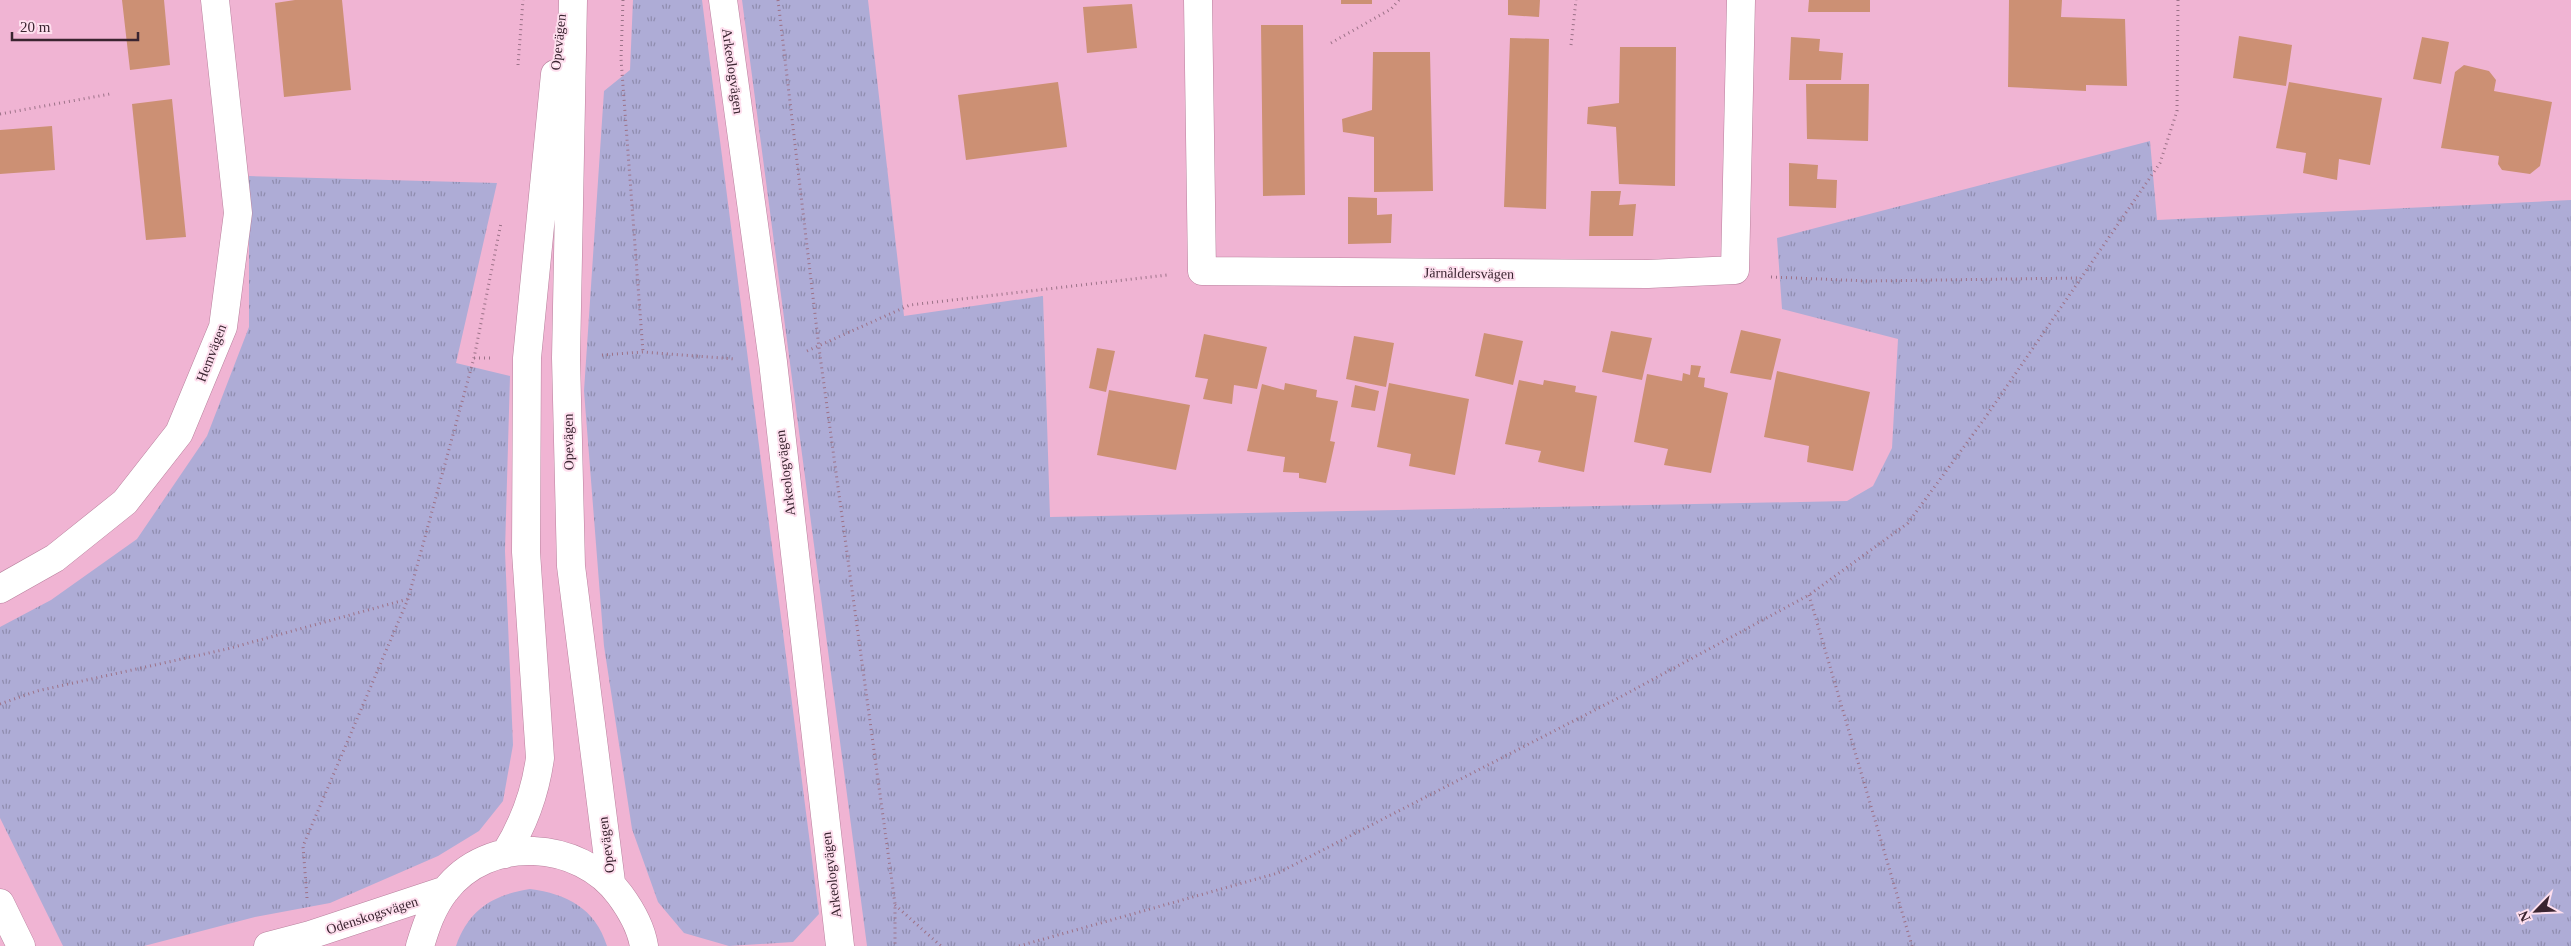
<svg xmlns="http://www.w3.org/2000/svg" width="2571" height="946" font-family="'Times New Roman',serif">
<style>
.grass{fill:url(#grass-tufts)}
.building{fill:#cc9074}
.lines{fill:none;stroke-linecap:round;stroke-linejoin:round}
.street-casing{stroke:#b8809d;stroke-width:29}
.secondary-casing{stroke:#b8809d;stroke-width:29}
.path{stroke:#9c7288;stroke-width:3;stroke-dasharray:1 4;stroke-linecap:butt}
.street{stroke:#fff;stroke-width:28}
.secondary{stroke:#fff;stroke-width:28}
.labels{text-anchor:middle;stroke-width:4;stroke-linejoin:round;paint-order:stroke}
.street-label{font-size:14px;fill:#3a2430;stroke:#fedfee}
</style>
<defs>
<pattern id="grass-tufts" width="24" height="20" patternUnits="userSpaceOnUse" patternTransform="scale(1.25)"><rect width="24" height="20" fill="#aeacd6"/><path d="M3 7l-1-3M5 7V3M7 7l1-3M15 17l-1-3M17 17v-4M19 17l1-3" fill="none" stroke="#8f8cae"/></pattern>
</defs>
<rect width="100%" height="100%" fill="#f0b4d3"/>
<path class="grass" d="M 633,0 L 702,0 L 819,914 L 793,942 L 729,946 L 684,933 L 658,902 L 632,829 L 604,646 L 584,391 L 604,91 L 630,70 Z
M 742,0 L 868,0 L 904,316 L 1043,296 L 1050,517 L 1847,501 L 1873,486 L 1892,448 L 1898,339 L 1782,309 L 1777,238 L 2150,141 L 2157,220 L 2571,200 L 2571,946 L 867,946 Z
M 249,176 L 497,183 L 456,363 L 510,376 L 505,551 L 513,745 L 503,801 L 479,831 L 438,856 L 330,903 L 255,917 L 144,946 L 63,946 L 0,818 L 0,627 L 51,600 L 137,539 L 207,436 L 249,327 Z
M 530,889 C 567,894 595,908 607,946 L 456,946 C 469,909 493,895 530,889 Z"/>
<path class="building" d="M 122,0 L 164,0 L 170,65 L 130,70 Z
M 295,0 L 342,0 L 351,90 L 284,97 L 275,3 Z
M 1341,0 L 1372,0 L 1372,4 L 1341,4 Z
M 1508,0 L 1540,0 L 1539,17 L 1508,15 Z
M 1809,0 L 1870,0 L 1870,12 L 1808,12 Z
M 2009,0 L 2062,0 L 2061,17 L 2125,19 L 2127,86 L 2086,85 L 2086,91 L 2008,87 Z
M 1132,4 L 1137,48 L 1087,53 L 1083,7 Z
M 1261,25 L 1303,25 L 1305,195 L 1263,196 Z
M 2239,36 L 2292,45 L 2286,86 L 2233,78 Z
M 1791,37 L 1820,39 L 1819,51 L 1843,53 L 1841,80 L 1789,80 Z
M 2422,37 L 2449,42 L 2441,84 L 2413,79 Z
M 1510,38 L 1549,39 L 1546,209 L 1504,207 Z
M 1620,47 L 1676,47 L 1675,186 L 1619,184 L 1616,127 L 1587,124 L 1588,107 L 1619,103 Z
M 1373,52 L 1430,52 L 1433,191 L 1374,192 L 1374,137 L 1343,132 L 1342,119 L 1372,110 Z
M 2464,65 L 2489,71 L 2496,80 L 2494,91 L 2552,102 L 2540,166 L 2530,174 L 2502,170 L 2498,164 L 2499,156 L 2441,148 L 2455,72 Z
M 1058,82 L 1067,147 L 966,160 L 958,95 Z
M 2289,82 L 2382,98 L 2370,165 L 2339,159 L 2337,180 L 2303,173 L 2306,153 L 2276,148 Z
M 1806,84 L 1869,84 L 1868,141 L 1807,139 Z
M 172,99 L 186,237 L 146,240 L 132,104 Z
M 52,126 L 55,170 L 0,174 L 0,130 Z
M 1789,163 L 1818,165 L 1817,179 L 1837,180 L 1836,208 L 1789,206 Z
M 1591,191 L 1621,191 L 1619,205 L 1636,204 L 1633,236 L 1589,236 Z
M 1348,197 L 1377,198 L 1377,215 L 1392,214 L 1391,243 L 1348,244 Z
M 1741,330 L 1781,339 L 1771,380 L 1730,373 Z
M 1611,331 L 1652,338 L 1642,380 L 1602,372 Z
M 1484,333 L 1523,341 L 1513,385 L 1475,376 Z
M 1204,334 L 1267,347 L 1257,389 L 1234,385 L 1232,404 L 1203,399 L 1208,379 L 1195,377 Z
M 1354,336 L 1394,343 L 1386,387 L 1346,379 Z
M 1097,348 L 1115,351 L 1106,392 L 1089,388 Z
M 1691,365 L 1701,366 L 1698,377 L 1705,378 L 1704,387 L 1728,393 L 1711,473 L 1664,465 L 1668,449 L 1634,442 L 1647,374 L 1682,381 L 1683,373 L 1690,375 Z
M 1777,371 L 1870,392 L 1853,471 L 1807,462 L 1809,446 L 1764,437 Z
M 1519,380 L 1543,385 L 1544,380 L 1576,386 L 1575,392 L 1597,396 L 1584,472 L 1538,462 L 1541,451 L 1505,444 Z
M 1285,383 L 1317,390 L 1316,397 L 1338,401 L 1330,441 L 1335,442 L 1326,483 L 1299,478 L 1299,473 L 1283,472 L 1285,457 L 1247,451 L 1262,384 L 1284,390 Z
M 1389,383 L 1469,399 L 1455,475 L 1409,466 L 1411,454 L 1377,447 Z
M 1355,385 L 1379,391 L 1375,411 L 1351,407 Z
M 1109,390 L 1190,405 L 1176,470 L 1097,455 Z"/>
<g class="lines">
<g class="street-casing">
<path id="street" d="M 723,0 L 773,362 L 840,946
M 1198,0 L 1202,271 L 1648,274 L 1735,270 L 1741,0
M 0,589 L 55,558 L 125,502 L 179,433 L 223,327 L 238,213 L 215,0
M 0,903 L 21,946"/>
</g>
<g class="secondary-casing">
<path id="secondary" d="M 573,0 L 566,358 L 571,566 L 611,882
M 505,854 C 524,824 535,794 540,758 L 526,552 L 527,358 L 555,74
M 268,946 L 310,935 L 446,890
M 420,946 C 426,926 432,908 445,891 C 488,834 580,840 620,895 C 631,910 641,927 644,946"/>
</g>
<path class="path" d="M 623,0 L 621,59 L 643,352
M 778,0 L 819,348 L 895,904 L 895,946
M 1331,43 L 1391,9 L 1399,0
M 1571,45 L 1576,0
M 518,65 L 523,0
M 0,114 L 110,94
M 1771,277 L 1868,281 L 2080,278
M 807,351 L 910,305 L 1167,275
M 602,355 L 643,352 L 735,359
M 474,358 L 491,358
M 1809,595 L 1912,946
M 0,704 L 37,691 L 227,649 L 408,599
M 307,898 L 303,846 L 408,599 L 474,358 L 501,223
M 895,905 L 941,946
M 1019,946 L 1278,873 L 1624,695 L 1809,595 L 1908,523 L 1985,418 L 2160,163 L 2177,111 L 2178,0"/>
<use href="#street" class="street"/>
<use href="#secondary" class="secondary"/>
</g>
<g class="labels">
<g class="street-label">
<text transform="translate(558 42) rotate(-84)" y="5">Opevägen</text>
<text transform="translate(733 71) rotate(82)" y="5">Arkeologvägen</text>
<text transform="translate(1469 273) rotate(1)" y="5">Järnåldersvägen</text>
<text transform="translate(211 353) rotate(-69)" y="5">Hemvägen</text>
<text transform="translate(568 442) rotate(-91)" y="5">Opevägen</text>
<text transform="translate(785 473) rotate(-97)" y="5">Arkeologvägen</text>
<text transform="translate(606 845) rotate(-97)" y="5">Opevägen</text>
<text transform="translate(831 875) rotate(-97)" y="5">Arkeologvägen</text>
<text transform="translate(372 915) rotate(-18)" y="5">Odenskogsvägen</text>
</g>
</g>
<g transform="translate(2536 911) rotate(246)" stroke="#fedfee" stroke-width="4" paint-order="stroke">
<path d="M0-4L9 19L0 12L-9 19Z" fill="#3a2430"/>
<text y="-8" font-size="14" font-weight="bold" text-anchor="middle" fill="#3a2430">N</text>
</g>
<path d="M12 32v8h126v-8" fill="none" stroke="#3a2430" stroke-width="2.5"/>
<text x="20" y="32" font-size="15" fill="#3a2430" stroke="#fedfee" stroke-width="4" paint-order="stroke">20 m</text>
</svg>
